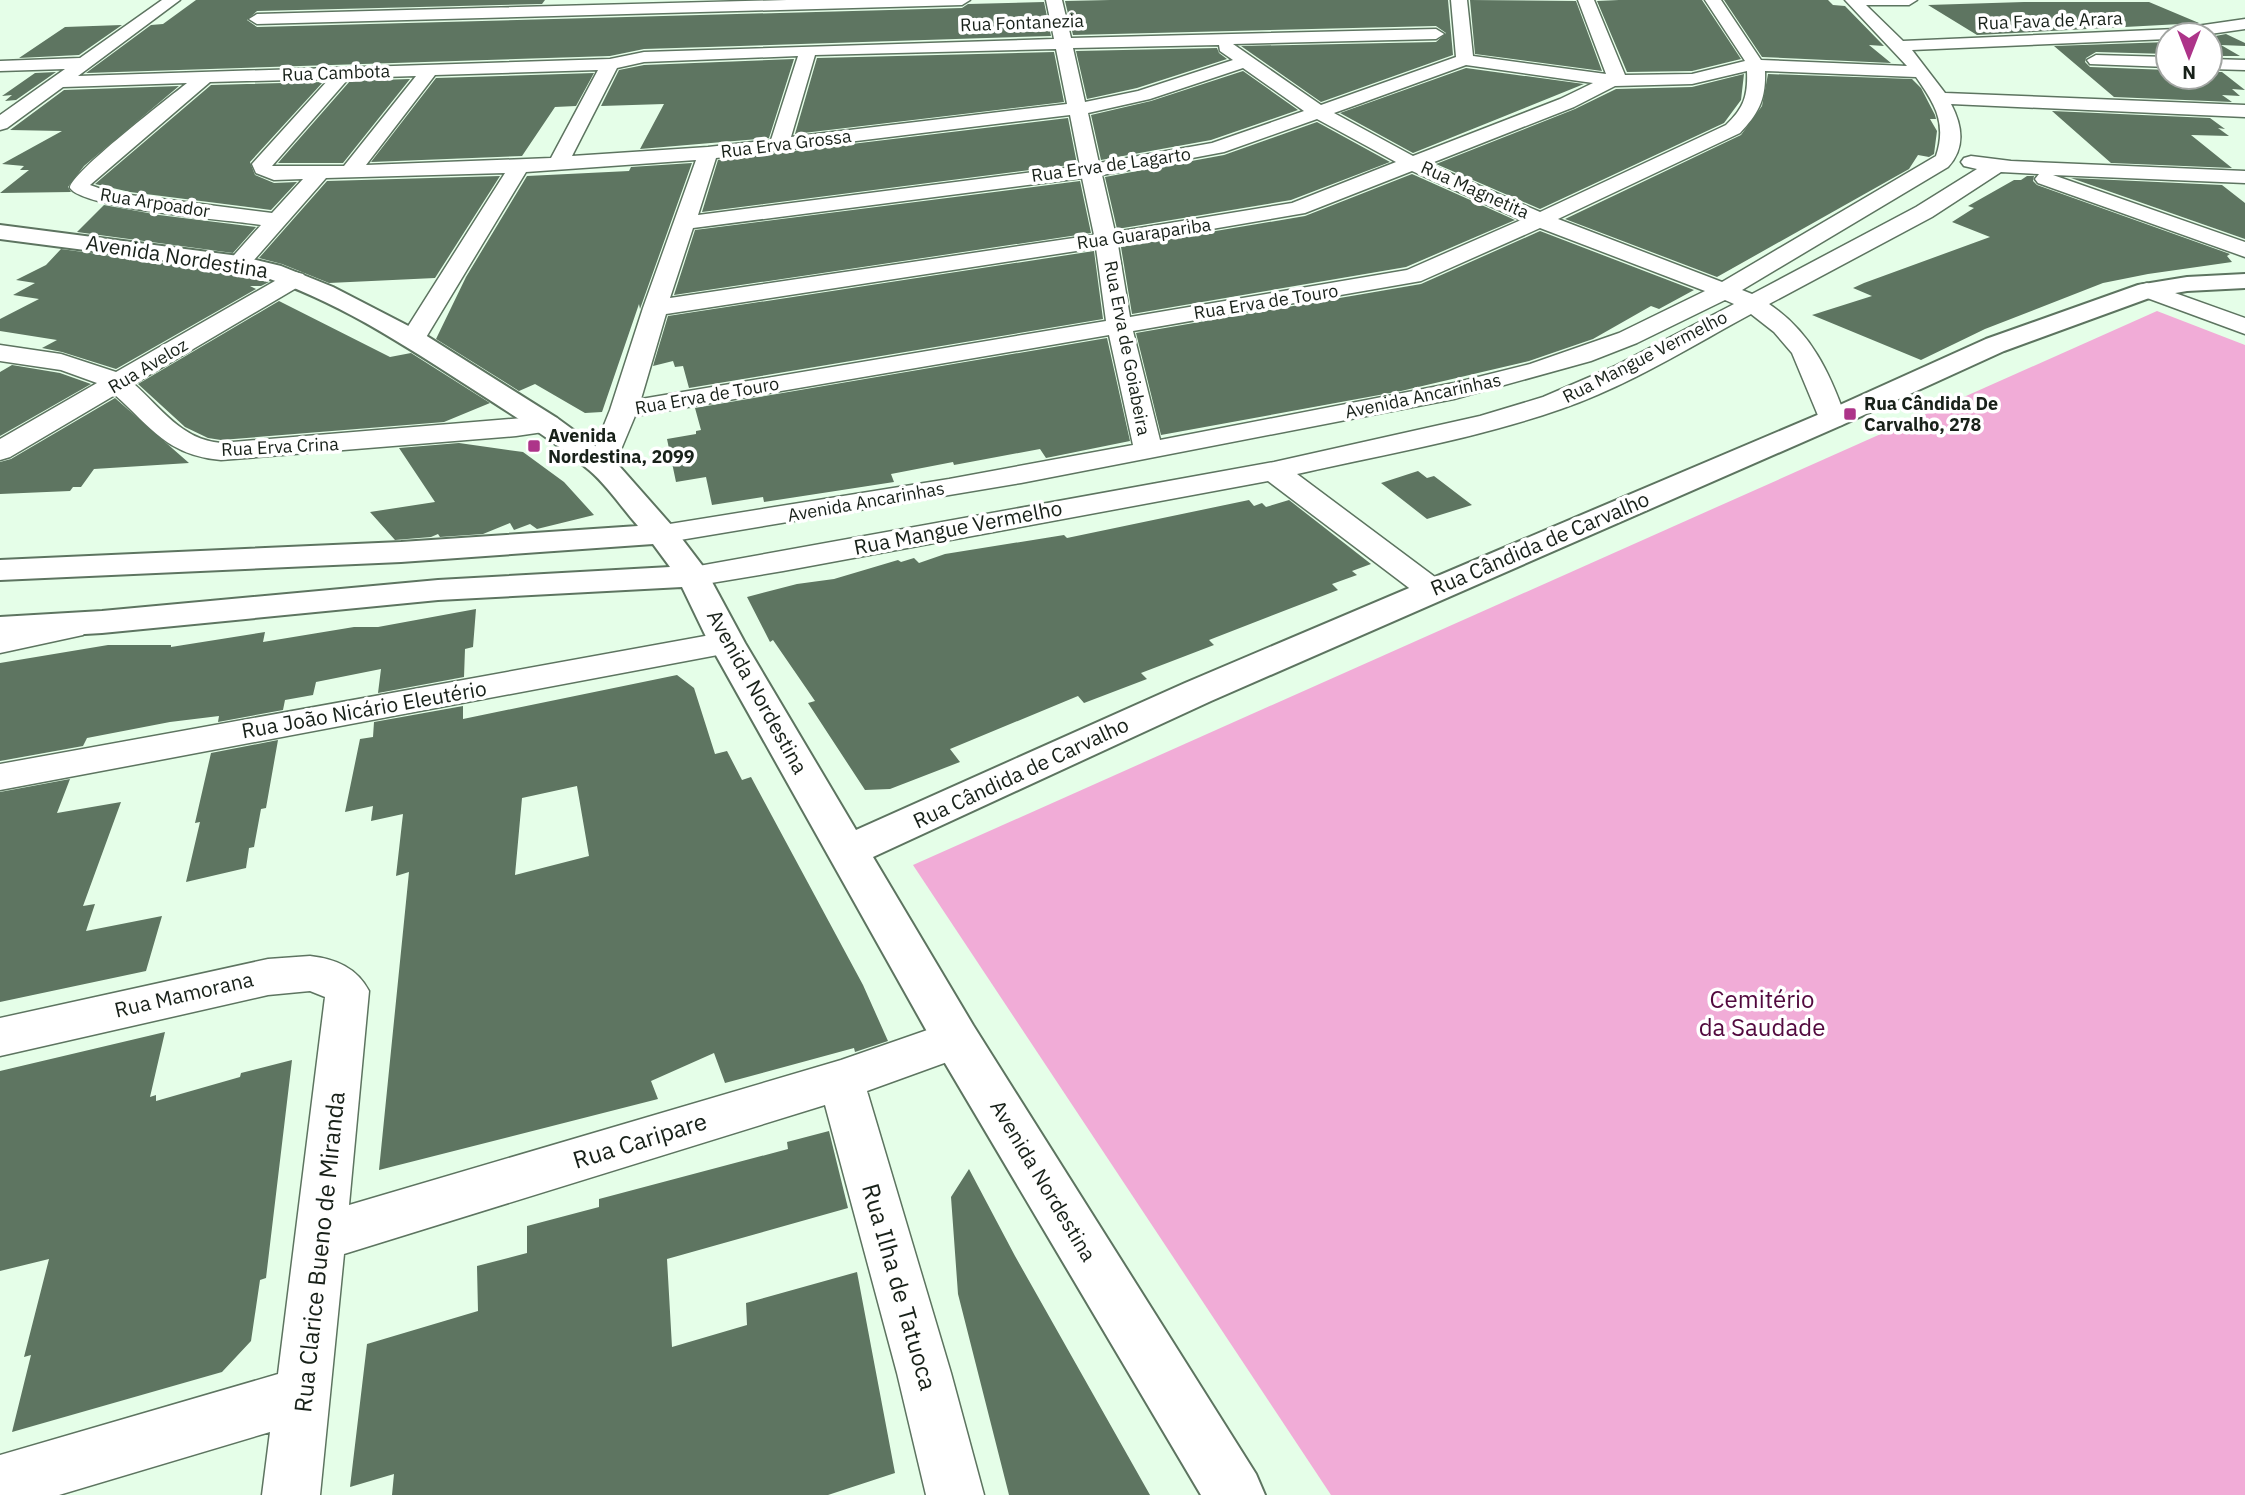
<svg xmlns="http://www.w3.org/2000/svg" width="2245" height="1495" font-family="'IBM Plex Sans',sans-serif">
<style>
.green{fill:#f1acd7}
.building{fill:#5e7561;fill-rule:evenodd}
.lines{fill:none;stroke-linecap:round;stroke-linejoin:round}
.street-casing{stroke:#5d7460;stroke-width:3}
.secondary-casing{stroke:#5d7460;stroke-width:4}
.street{fill:#fff;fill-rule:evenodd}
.secondary{fill:#fff;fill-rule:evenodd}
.poi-dot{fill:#ad3489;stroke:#fff;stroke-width:2.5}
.labels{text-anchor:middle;stroke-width:7;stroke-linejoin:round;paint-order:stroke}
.far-street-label{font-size:18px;fill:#182119;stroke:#fff}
.far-poi-label{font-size:18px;font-weight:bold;fill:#182119;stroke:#fff;text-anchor:start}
.street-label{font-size:21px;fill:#182119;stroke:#fff}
.near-park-label{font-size:24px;fill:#52093e;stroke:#fff}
.near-street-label{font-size:24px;fill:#182119;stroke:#fff}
</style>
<rect width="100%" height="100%" fill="#e5fee8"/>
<path class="green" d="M 2157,311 L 2245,345 L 2245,1495 L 1331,1495 L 913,865 Z"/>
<path class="building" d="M 196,0 L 545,0 L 542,4 L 257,11 L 247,20 L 257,27 L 962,8 L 968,4 L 1044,2 L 1051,36 L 644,49 L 610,56 L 86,73 L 151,25 L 163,24 Z
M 1110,0 L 1448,0 L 1453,55 L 1321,102 L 1241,46 L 1436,42 L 1446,33 L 1436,26 L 1073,35 L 1065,1 Z
M 1470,0 L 1576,1 L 1602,71 L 1475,54 Z
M 1619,0 L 1702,0 L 1741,59 L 1692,71 L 1627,72 L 1597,1 Z
M 1724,0 L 1828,0 L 1833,5 L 1845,6 L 1884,46 L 1869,45 L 1891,63 L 1762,57 Z
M 2024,2 L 2149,2 L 2199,23 L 1977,35 L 1928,5 Z
M 122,25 L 79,55 L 19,58 L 65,27 Z
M 2226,34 L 2245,43 L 2245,46 L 2221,45 L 2240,56 L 2210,56 L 2210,37 Z
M 2168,42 L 2168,54 L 2096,52 L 2086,58 L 2085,62 L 2090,67 L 2168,70 L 2168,77 L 2210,77 L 2210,72 L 2222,72 L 2245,90 L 2232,89 L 2240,96 L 2222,95 L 2232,102 L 2114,97 L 2054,46 Z
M 1217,48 L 1219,53 L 1227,59 L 1137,88 L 1087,99 L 1076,51 Z
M 1054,52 L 1064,102 L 795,134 L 817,58 Z
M 794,59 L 769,138 L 640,149 L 664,104 L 601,106 L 619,70 L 644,65 Z
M 1466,68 L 1584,84 L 1413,153 L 1340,113 Z
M 1243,71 L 1298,110 L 1211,140 L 1101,160 L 1091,115 L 1151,101 Z
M 56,72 L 16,100 L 5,101 L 12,95 L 2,96 L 35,73 Z
M 594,73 L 576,106 L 555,107 L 522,156 L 371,162 L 436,78 Z
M 1744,74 L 1741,100 L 1724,123 L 1540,209 L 1436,164 L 1575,109 L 1616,89 L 1692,87 Z
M 1768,74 L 1912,79 L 1921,88 L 1935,115 L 1936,119 L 1930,119 L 1937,131 L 1934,154 L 1929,157 L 1918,155 L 1909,169 L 1717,277 L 1565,219 L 1741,135 L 1762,106 Z
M 410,79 L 343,163 L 278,163 L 350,81 Z
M 323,82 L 250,162 L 255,175 L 274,183 L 297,182 L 271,210 L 130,192 L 95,184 L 211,85 Z
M 179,86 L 84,166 L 68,187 L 71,192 L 0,193 L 29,170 L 20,170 L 24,166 L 2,164 L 62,131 L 10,130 L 64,90 Z
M 2052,111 L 2210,118 L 2225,129 L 2218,128 L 2229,136 L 2191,135 L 2232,168 L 2111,163 Z
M 1068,118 L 1077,164 L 702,212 L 718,160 Z
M 1317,122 L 1390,162 L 1291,200 L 1117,229 L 1105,177 L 1224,155 Z
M 692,163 L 640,309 L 639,304 L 602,412 L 585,413 L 535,384 L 519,391 L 436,339 L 466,277 L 527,176 L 629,171 L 631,167 Z
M 1412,174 L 1515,220 L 1406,267 L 1132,314 L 1121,247 L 1305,216 Z
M 500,176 L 435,278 L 329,283 L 282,264 L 259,258 L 327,181 Z
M 2027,176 L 2034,176 L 2033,181 L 2037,185 L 2230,254 L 2227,256 L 2232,262 L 2148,274 L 2103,283 L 1985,329 L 1921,360 L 1812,315 L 1872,296 L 1853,288 L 1864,283 L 1990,237 L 1952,222 L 1974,208 L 1968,206 L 2014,180 L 2021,180 Z
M 2071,178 L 2222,185 L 2245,203 L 2245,239 Z
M 1080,181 L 1091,233 L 674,295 L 695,230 Z
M 104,205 L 159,215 L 256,227 L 233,253 L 77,232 Z
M 1540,231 L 1694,290 L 1659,309 L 1651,306 L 1593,339 L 1529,361 L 1401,391 L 1161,435 L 1136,333 L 1421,284 Z
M 61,249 L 238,273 L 269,282 L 261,286 L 250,286 L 256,289 L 116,369 L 62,352 L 42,348 L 57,340 L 0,331 L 0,319 L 39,299 L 13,295 L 35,283 L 16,280 L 46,265 Z
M 1094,251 L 1103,319 L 689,388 L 683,366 L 675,367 L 673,361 L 653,366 L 668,316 Z
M 279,301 L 390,357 L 411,353 L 490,403 L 444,422 L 221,440 L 208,438 L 185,427 L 138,384 Z
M 1107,338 L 1130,441 L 1046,458 L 1040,449 L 954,465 L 953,462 L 891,474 L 894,482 L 764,502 L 763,497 L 712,505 L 706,477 L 676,482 L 667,439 L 696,434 L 696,431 L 701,430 L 695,408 Z
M 12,365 L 60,373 L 91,384 L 0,436 L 0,372 Z
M 115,398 L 189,463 L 94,469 L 81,487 L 73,487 L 70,491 L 0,494 L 0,462 L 11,459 Z
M 459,443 L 523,452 L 564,482 L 594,515 L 537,529 L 530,524 L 514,530 L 510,523 L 483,534 L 440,537 L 438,534 L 431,537 L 395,540 L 370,512 L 435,502 L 399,448 Z
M 1418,471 L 1427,478 L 1434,476 L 1472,505 L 1427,519 L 1381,483 Z
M 1249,500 L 1254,506 L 1262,503 L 1266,507 L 1289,500 L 1371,564 L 1352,571 L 1357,575 L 1332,584 L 1338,590 L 1209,640 L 1214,645 L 1141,673 L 1147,679 L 1084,703 L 1078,696 L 950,749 L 960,762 L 890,789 L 865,790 L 808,703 L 815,701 L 773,640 L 770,642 L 747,597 L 797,584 L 834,579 L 898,560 L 901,562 L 914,558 L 919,563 L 945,554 L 1064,535 L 1067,538 Z
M 476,609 L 473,647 L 465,649 L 464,677 L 378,693 L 381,669 L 316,682 L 313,695 L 285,700 L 283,710 L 218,722 L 219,716 L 170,722 L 87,738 L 83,746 L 0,761 L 0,663 L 108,645 L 171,645 L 171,647 L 265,632 L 263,642 L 354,627 L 378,627 Z
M 677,675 L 694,688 L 715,754 L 727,751 L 742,780 L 751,777 L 863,985 L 888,1041 L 855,1052 L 854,1048 L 725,1083 L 714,1053 L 651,1081 L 658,1099 L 379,1170 L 409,872 L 396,876 L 403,814 L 371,821 L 373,806 L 345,812 L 360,739 L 373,737 L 374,722 L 463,706 L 463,719 ZM 577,786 L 589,856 L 515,875 L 522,798 Z
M 278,740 L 266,808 L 261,809 L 254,847 L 249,848 L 246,868 L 186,882 L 200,822 L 195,823 L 211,753 Z
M 70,779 L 57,813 L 121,802 L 83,906 L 95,904 L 86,931 L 162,916 L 146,971 L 0,1002 L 0,792 Z
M 165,1032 L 150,1097 L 156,1095 L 156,1101 L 240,1077 L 241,1073 L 292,1060 L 266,1278 L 260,1280 L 251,1341 L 222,1372 L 12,1432 L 31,1355 L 24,1357 L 49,1259 L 0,1271 L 0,1071 Z
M 829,1131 L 848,1208 L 667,1259 L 672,1347 L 747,1325 L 746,1303 L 857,1272 L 895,1473 L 828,1495 L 392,1495 L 394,1474 L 350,1487 L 367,1344 L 478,1311 L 477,1266 L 527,1253 L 527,1226 L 599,1207 L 599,1199 L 788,1149 L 787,1142 Z
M 969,1169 L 1015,1256 L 1150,1495 L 1009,1495 L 958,1294 L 951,1197 Z"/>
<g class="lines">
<g class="street-casing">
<path id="street" d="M 162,0 L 180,0 L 78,76 L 610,59 L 644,52 L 1054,39 L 1046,0 L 1062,0 L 1071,38 L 1436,29 L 1444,34 L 1436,39 L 1233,44 L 1321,105 L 1456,57 L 1451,0 L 1467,0 L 1473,56 L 1606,74 L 1578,0 L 1594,0 L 1625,75 L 1692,74 L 1745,61 L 1705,0 L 1721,0 L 1761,60 L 1907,66 L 1845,0 L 1917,0 L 1909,5 L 1866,5 L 1903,41 L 2176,29 L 2245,19 L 2245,29 L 2203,35 L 2168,35 L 2168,39 L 1912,50 L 1945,93 L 2245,105 L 2245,117 L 1951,104 C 1962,125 1966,148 1948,167 L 1742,290 L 1752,294 L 1916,207 L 1977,169 L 1964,166 L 1961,162 L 1964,158 L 1971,156 L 2011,161 L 2245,171 L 2245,183 L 2053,175 L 2245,242 L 2245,257 L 2038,183 L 2035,179 L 2039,174 L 2001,172 L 1932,217 L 1769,304 C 1811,332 1830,373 1846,419 L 1842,425 L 1832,427 L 1822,425 L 1792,353 L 1774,332 L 1751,314 C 1690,347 1628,386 1561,409 C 1476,439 1385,454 1297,474 L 1443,583 L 1448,590 L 1443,597 L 1432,600 L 1421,597 L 1268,481 L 783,571 L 693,586 L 682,583 L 677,576 L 682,569 L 1274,462 L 1480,416 L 1543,397 L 1613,367 L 1734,304 L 1725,300 L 1637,343 L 1591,361 L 1454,399 L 1021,483 L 662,543 L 651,541 L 647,534 L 651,527 L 949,479 L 1133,445 L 1109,335 L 635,416 L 612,471 L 602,474 L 592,471 L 588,465 L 610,410 L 643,308 L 696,160 L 526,172 L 422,344 L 413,347 L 404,344 L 400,339 L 505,173 L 326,178 L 247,268 L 231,268 L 227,263 L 261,225 C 230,220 84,209 70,188 C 69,174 170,97 187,83 L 63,87 L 7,128 L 0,130 L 0,115 L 65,69 L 0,71 L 0,61 L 80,58 ZM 1219,45 L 1220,51 L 1233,60 L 1138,91 L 1085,102 L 1073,48 ZM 1056,49 L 1067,104 L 791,137 L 815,55 ZM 798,56 L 771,140 L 708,147 L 572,156 L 617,68 L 644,62 ZM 1466,65 L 1593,83 L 1560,99 L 1413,156 L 1334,113 ZM 1243,68 L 1304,111 L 1212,143 L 1099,163 L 1088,113 L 1150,99 ZM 598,70 L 551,158 L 366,165 L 435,75 ZM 1747,71 C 1748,96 1744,108 1726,125 L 1540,212 L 1429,164 L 1574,107 L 1615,86 L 1692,84 ZM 1765,71 L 1916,77 C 1935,104 1947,123 1936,156 L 1722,282 L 1558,219 L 1740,133 C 1759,113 1766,99 1765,71 ZM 416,76 L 344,166 L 272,166 L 349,78 ZM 329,79 L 252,164 L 256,173 L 274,180 L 303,179 L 272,213 L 130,195 L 104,190 L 90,185 L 210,82 ZM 1070,115 L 1080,166 L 698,215 L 716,158 ZM 1317,119 L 1396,162 L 1292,203 L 1115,232 L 1102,175 L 1224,152 ZM 1412,171 L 1521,220 L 1407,270 L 1130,317 L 1118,245 L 1305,213 ZM 1082,178 L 1094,235 L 670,298 L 693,228 ZM 1540,228 L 1705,291 L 1619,333 L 1530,364 L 1454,383 L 1160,440 L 1133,331 L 1421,281 ZM 1096,248 L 1106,321 L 641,399 L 666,314 Z
M 787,0 L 970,0 L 962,5 L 257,24 L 249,19 L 257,14 Z
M 2096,55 L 2168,57 L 2168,67 L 2090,64 L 2087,60 Z
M 2210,59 L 2245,60 L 2245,70 L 2210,69 Z
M 295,272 L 303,274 L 307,279 L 303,284 L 134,384 C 161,408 182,440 221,443 L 547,416 L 557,418 L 561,424 L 557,430 L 516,436 L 221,460 C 167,455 152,428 115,395 L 10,457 L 0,460 L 0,439 L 97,383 L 61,370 L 0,361 L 0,345 L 61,354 L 116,372 L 287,274 Z
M 2147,283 L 2245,318 L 2245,334 L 2139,295 L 2135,290 L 2139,285 Z
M 71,617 L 83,621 L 88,628 L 83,635 L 0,653 L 0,631 Z
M 727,632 L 739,635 L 744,643 L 739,651 L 0,790 L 0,764 Z
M 310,956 C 336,959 357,968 369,991 L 349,1205 L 841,1060 L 956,1020 L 972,1025 L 978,1039 L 972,1053 L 867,1091 L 951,1373 L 984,1495 L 926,1495 L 897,1373 L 825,1105 L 344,1254 L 320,1495 L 262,1495 L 270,1432 L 59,1495 L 0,1495 L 0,1455 L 278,1374 L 325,997 L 310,991 L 268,995 L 0,1056 L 0,1018 L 268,959 Z"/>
</g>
<g class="secondary-casing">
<path id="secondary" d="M 0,225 L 239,256 L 281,266 L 333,287 L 422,333 L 557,418 L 613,459 L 673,527 L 705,569 L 745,643 L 856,830 L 1185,683 L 1822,413 L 1986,339 L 2138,285 L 2187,277 L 2245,274 L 2245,288 L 2187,291 L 2152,297 L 2004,351 L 1842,425 L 1211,701 L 873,857 L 973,1025 L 1256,1474 L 1265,1495 L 1201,1495 L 939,1053 L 709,643 L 682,587 L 438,600 L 102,633 L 0,639 L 0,617 L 102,611 L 438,580 L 670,567 L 653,544 L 401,562 L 0,580 L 0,560 L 401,542 L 638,526 C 622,508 607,485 589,470 C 552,439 511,414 471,388 C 399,342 323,291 239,270 L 0,239 Z"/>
</g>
<use href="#street" class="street"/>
<use href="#secondary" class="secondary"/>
</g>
<g class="poi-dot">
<rect x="1843" y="407" width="14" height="14" rx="3.5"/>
<rect x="527" y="439" width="14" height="14" rx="3.5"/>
</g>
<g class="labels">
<g class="far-street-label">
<text transform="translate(2050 21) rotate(-2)" y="6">Rua Fava de Arara</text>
<text transform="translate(1022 23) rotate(-2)" y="6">Rua Fontanezia</text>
<text transform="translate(336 73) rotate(-2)" y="6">Rua Cambota</text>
<text transform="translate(786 144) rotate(-7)" y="6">Rua Erva Grossa</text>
<text transform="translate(1111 165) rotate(-8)" y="6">Rua Erva de Lagarto</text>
<text transform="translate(1475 190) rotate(24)" y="6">Rua Magnetita</text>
<text transform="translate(155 203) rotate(9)" y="6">Rua Arpoador</text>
<text transform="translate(1144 234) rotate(-8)" y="6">Rua Guarapariba</text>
<text transform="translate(1266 302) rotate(-9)" y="6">Rua Erva de Touro</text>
<text transform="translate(1127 348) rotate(79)" y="6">Rua Erva de Goiabeira</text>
<text transform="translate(1645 357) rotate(-27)" y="6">Rua Mangue Vermelho</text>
<text transform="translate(148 366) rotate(-31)" y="6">Rua Aveloz</text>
<text transform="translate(707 396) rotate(-10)" y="6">Rua Erva de Touro</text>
<text transform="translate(1423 396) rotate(-12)" y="6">Avenida Ancarinhas</text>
<text transform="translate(280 447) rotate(-3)" y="6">Rua Erva Crina</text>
<text transform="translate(866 502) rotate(-10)" y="6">Avenida Ancarinhas</text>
</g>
<g class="far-poi-label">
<text x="1864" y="410">Rua Cândida De<tspan x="1864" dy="21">Carvalho, 278</tspan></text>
<text x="548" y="442">Avenida<tspan x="548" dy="21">Nordestina, 2099</tspan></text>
</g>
<g class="street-label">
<text transform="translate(177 257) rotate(9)" y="7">Avenida Nordestina</text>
<text transform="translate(958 528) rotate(-11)" y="7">Rua Mangue Vermelho</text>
<text transform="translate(1540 544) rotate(-23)" y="7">Rua Cândida de Carvalho</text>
<text transform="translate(757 692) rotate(61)" y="7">Avenida Nordestina</text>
<text transform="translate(364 710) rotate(-10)" y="7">Rua João Nicário Eleutério</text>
<text transform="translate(1021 773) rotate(-25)" y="7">Rua Cândida de Carvalho</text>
<text transform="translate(184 995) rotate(-13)" y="7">Rua Mamorana</text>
<text transform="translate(1043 1181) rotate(59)" y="7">Avenida Nordestina</text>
</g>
<g class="near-park-label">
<text x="1762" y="1008">Cemitério<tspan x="1762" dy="28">da Saudade</tspan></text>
</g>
<g class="near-street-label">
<text transform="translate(640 1141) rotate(-17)" y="8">Rua Caripare</text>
<text transform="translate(320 1252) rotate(-84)" y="8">Rua Clarice Bueno de Miranda</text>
<text transform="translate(899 1287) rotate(74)" y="8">Rua Ilha de Tatuoca</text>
</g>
</g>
<g transform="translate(2189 56) rotate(180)"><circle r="33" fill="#ffffff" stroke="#a3a6a3" stroke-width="2"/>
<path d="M0-5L12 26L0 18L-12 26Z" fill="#ad3489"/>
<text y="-10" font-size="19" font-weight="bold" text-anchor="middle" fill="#182119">N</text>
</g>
</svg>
